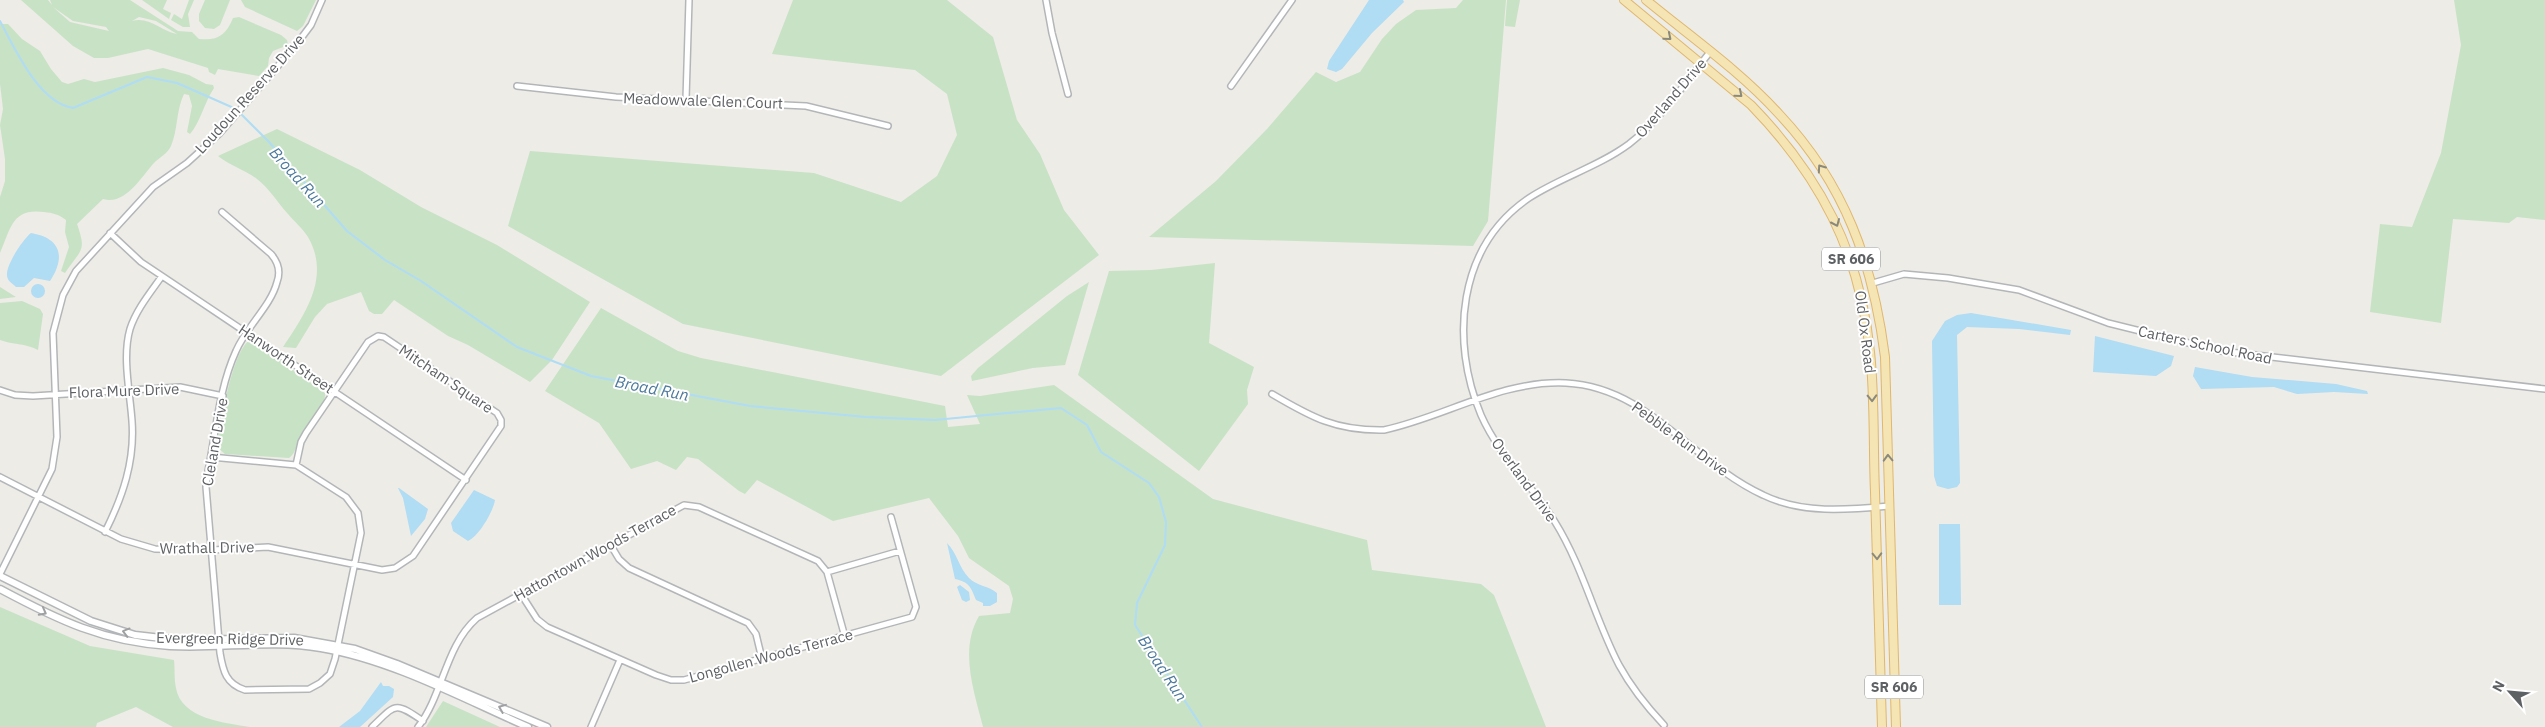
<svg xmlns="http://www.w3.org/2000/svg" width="2545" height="727" font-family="'IBM Plex Sans',sans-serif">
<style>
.green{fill:#c8e2c6;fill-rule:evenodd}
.water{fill:#b0dcf4}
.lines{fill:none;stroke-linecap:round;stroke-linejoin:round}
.stream{stroke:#b0dcf4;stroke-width:2}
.minor-casing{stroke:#b3b6b9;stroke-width:8}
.tertiary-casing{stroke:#b3b6b9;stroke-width:9}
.primary-casing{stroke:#dfb76e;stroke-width:10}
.minor{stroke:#fff;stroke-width:5}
.tertiary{stroke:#fff;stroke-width:6}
.primary{stroke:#f5e5b5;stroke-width:8}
.oneway{stroke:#8b897c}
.oneway2{stroke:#9ea0a2}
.labels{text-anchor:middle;stroke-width:4;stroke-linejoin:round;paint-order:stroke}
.shield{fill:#fff;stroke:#8e9092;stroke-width:1}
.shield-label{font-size:14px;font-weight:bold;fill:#5e6164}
.street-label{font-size:15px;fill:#5e6164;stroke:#fff}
.water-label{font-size:16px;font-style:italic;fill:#4c799c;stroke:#fff}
</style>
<rect width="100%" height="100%" fill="#eeece6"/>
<path class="green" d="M 21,0 L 48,0 L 52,5 L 50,0 L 130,0 L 178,31 L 192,32 L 199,39 C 218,41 226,35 233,18 L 239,17 L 281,35 L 287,40 L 288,45 L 273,51 L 269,58 L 268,66 L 259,76 L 218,69 L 215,75 L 209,72 L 208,68 L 148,49 L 108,58 L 94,58 L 73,46 ZM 53,7 L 73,21 L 106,27 L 109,31 L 70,22 ZM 139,17 L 156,21 L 177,34 C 161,31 149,16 132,21 Z
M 142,0 L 167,0 L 163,9 L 171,13 L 169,19 Z
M 189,0 L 194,0 L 188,14 L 190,27 L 183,27 L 171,20 L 174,14 L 182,19 Z
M 205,0 L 230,0 L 220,25 L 214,29 L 205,28 L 199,21 L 199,14 Z
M 241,0 L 316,0 L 303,26 L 297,31 L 245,7 Z
M 793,0 L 947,0 L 993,37 L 1017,120 L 1040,154 L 1064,210 L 1099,255 L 941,376 L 683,324 L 508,226 L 530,151 L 814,173 L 901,202 L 937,176 L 957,135 L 947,94 L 915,70 L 772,54 Z
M 1463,0 L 1506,0 L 1488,221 L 1473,246 L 1149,237 L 1216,181 L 1267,129 L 1316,72 L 1336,82 L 1360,72 L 1382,39 L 1396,24 L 1416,10 L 1456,8 Z
M 1507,0 L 1520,0 L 1515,27 L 1505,26 Z
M 2454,0 L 2545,0 L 2545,220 L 2517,217 L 2509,223 L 2453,219 L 2441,323 L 2370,312 L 2380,224 L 2412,227 L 2441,153 L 2461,45 Z
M 0,24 L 8,24 L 22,39 L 40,51 L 51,69 L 62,82 L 68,84 L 84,79 L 95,82 L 163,68 L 189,75 L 206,84 L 213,85 L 214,88 C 204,103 201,121 190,134 L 187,132 L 192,106 L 189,95 L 184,94 C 176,110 178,130 171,146 C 168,153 159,158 154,163 C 142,176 125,206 103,199 L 77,224 C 87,252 81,249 65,273 L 61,271 L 69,247 L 65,232 L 66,220 C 58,214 53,213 44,212 C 12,208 11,228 0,253 L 0,197 L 5,181 L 5,159 L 0,125 L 3,109 L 0,84 Z
M 277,129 L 360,170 L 421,207 L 497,245 L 590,302 L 552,360 L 530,382 L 468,345 L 448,336 L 394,300 L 382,314 L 374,314 L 369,311 L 361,292 L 327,304 L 315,317 L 296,348 L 283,347 C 305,314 331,277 308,237 C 303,229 294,221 288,214 C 278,203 269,188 257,179 C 244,169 230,166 218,156 Z
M 1215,263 L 1209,343 L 1254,367 L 1247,390 L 1248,404 L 1199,471 L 1078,375 L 1109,271 L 1151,270 Z
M 1089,282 L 1065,365 L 1033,368 L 972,381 L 971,376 L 978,368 L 1067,296 Z
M 0,287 L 16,297 L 0,299 Z
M 22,301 L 40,309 L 43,314 L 38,350 C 25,343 13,345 0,340 L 0,303 Z
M 601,308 L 678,351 L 701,358 L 945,406 L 948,427 L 980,424 L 967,395 L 980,396 L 1054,385 L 1213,499 L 1367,540 L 1372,570 L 1481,584 L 1494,595 L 1546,727 L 983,727 C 974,691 959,650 979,616 L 1010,613 L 1013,599 L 1009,586 L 969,558 L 958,536 L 929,498 L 833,521 L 757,480 L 745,494 L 739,491 L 698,459 L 687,457 L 676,470 L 657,461 L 631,469 L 599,423 L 545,391 Z
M 249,341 L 254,342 L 325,393 C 326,409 306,424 300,437 C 296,445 296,453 289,458 L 225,454 L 218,448 C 218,429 233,350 249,341 Z
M 0,607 L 90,646 L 174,660 C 175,669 174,679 176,688 C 181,719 226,723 250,727 L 173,727 L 136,707 L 97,723 L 96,727 L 0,727 Z
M 443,701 L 500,727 L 426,727 Z"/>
<path class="water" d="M 1369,0 L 1403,0 L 1404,2 L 1372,33 L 1342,69 L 1336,72 L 1327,69 L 1329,61 Z
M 31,233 C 61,238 66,257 50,281 L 34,278 L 24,287 L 16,287 C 12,283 7,281 7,275 C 6,265 23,239 31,233 Z
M31 291a7 7 0 1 1 14 0a7 7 0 1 1-14 0Z
M 1971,313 L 2071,330 L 2070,335 L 2019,329 L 1967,327 L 1957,335 L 1960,483 L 1957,487 L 1948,489 L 1937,486 L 1934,476 L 1932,341 L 1945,321 L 1957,315 Z
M 2095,336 L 2174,356 L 2171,366 L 2156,376 L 2093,372 Z
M 2195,367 L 2252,377 L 2336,384 L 2367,391 L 2368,394 L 2334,392 L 2297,394 L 2274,387 L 2201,389 L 2193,376 Z
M 399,488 L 428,509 L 425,519 L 411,536 L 403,498 L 398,488 Z
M 474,490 L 495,500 C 493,512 479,536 468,541 L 453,531 L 451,523 Z
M 1939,524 L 1960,524 L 1961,605 L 1939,605 Z
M 947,543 C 957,553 959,568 969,578 C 977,586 989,586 997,593 L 997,602 L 990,606 L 983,606 L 983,603 L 976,600 C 971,587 969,582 955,579 Z
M 960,585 L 969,592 L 970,600 L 966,602 L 962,600 L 957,587 Z
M 381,682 L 383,686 L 389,686 L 394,689 L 393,697 L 360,727 L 339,727 L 360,711 Z"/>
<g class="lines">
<path class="stream" d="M 0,21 C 15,49 39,103 73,108 L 147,77 L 177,83 L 236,109 L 269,142 L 347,231 L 385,260 L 421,281 L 517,347 L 591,376 L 750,406 L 866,417 L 935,420 L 1061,408 L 1087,425 L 1101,452 L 1149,483 L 1159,497 L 1166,522 L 1165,545 L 1137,603 L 1135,625 L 1202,727"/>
<g class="minor-casing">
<path id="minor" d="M 1046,0 L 1052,33 L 1068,94
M 517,86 L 616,97 L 806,106 L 888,126
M 1231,86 L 1292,0
M 686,99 L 689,0
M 110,233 L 141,262 L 162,276 L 466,480
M 1873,283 L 1904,274 L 1948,278 L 2019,290 L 2108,323 L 2221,351 L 2545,389
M 0,390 L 15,395 L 33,396 L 180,387 L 223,396
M 1272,394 C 1311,417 1336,431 1384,430 C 1445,417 1501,380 1566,383 C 1648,387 1693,463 1763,495 C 1802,514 1847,510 1889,506
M 211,457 L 296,465 L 346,497 L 358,513 L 361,533 L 335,659 L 330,674 L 320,683 L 309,689 L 245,690 C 226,684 223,671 220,653 L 206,487 L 208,471 C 216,432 219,388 236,351 C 246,327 271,306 277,282 C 281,271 278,262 271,254 L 222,212
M 0,477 L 121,539 L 155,549 L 212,550 L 268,547 L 382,570 L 395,568 L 413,556 L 501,426 L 501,420 L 497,413 L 384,337 L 378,336 L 368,342 L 306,433 L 301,442 L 296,465
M 105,532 C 123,496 135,461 132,421 C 130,392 122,357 130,329 C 136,310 150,293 162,276
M 610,544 L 619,559 L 629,568 L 748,623 L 756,634 L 762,659
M 827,572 L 900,551
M 0,574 L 52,469 L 57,437 L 53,333 L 63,295 L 76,271 L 153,187 L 187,163 L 220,133 L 296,45 L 311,25 L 322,0
M 521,594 L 537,619 L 547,627 L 656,675 L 671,680 L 684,680 L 912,617 L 916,607 L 891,517
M 1664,725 C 1647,707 1631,687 1619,665 C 1595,619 1583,567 1555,522 C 1532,485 1499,456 1481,415 C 1450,341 1457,247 1529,198 C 1561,177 1598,167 1629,144 C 1661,119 1685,83 1710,52
M 372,727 C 396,704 394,701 423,721
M 418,727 C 443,695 445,646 477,618 L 684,505 L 699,507 L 818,561 L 827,572 L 845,637
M 591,727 L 620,660"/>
</g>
<g class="tertiary-casing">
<path id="tertiary" d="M 0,576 L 91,621 L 135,635 L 179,640 L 294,638 L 355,649 L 397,664 L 547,727
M 0,589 C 58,620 103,642 170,646 C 221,649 270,639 321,648 C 392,660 462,698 528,727"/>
</g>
<g class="primary-casing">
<path id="primary" d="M 1624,0 L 1751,105 C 1820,176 1860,252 1870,352 C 1875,398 1873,446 1875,492 C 1877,570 1880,649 1882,727
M 1646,0 C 1691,37 1740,71 1779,114 C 1845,184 1873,263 1885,357 L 1896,727"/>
</g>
<use href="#minor" class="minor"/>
<use href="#tertiary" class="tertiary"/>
<use href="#primary" class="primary"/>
</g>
<defs><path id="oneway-chevron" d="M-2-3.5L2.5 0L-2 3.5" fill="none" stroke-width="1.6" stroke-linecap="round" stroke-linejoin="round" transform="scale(1.25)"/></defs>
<g class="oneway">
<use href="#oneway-chevron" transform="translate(1668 37) rotate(40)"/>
<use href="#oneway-chevron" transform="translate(1739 94) rotate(40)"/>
<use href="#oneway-chevron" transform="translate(1821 168) rotate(-125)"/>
<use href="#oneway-chevron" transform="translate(1836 223) rotate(66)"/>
<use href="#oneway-chevron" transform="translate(1872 398) rotate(88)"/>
<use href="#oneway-chevron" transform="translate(1888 458) rotate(-92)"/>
<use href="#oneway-chevron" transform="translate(1877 556) rotate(88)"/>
</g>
<g class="oneway2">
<use href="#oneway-chevron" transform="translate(43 612) rotate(28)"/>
<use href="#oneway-chevron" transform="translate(126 632) rotate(-165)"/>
<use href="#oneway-chevron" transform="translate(502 708) rotate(-158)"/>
</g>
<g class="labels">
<g class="shield">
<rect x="1822" y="247.5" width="58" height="23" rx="4"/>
<rect x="1865" y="675.5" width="58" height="23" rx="4"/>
</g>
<g class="shield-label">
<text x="1851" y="264">SR 606</text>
<text x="1894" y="692">SR 606</text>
</g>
<g class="street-label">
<text transform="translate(250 94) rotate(-48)" y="5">Loudoun Reserve Drive</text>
<text transform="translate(1671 98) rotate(-49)" y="5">Overland Drive</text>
<text transform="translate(703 101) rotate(2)" y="5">Meadowvale Glen Court</text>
<text transform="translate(1865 332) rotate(83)" y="5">Old Ox Road</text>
<text transform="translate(2205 345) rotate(12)" y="5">Carters School Road</text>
<text transform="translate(286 359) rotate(34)" y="5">Hanworth Street</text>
<text transform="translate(446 379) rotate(34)" y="5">Mitcham Square</text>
<text transform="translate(124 391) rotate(-2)" y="5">Flora Mure Drive</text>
<text transform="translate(1680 439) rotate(36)" y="5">Pebble Run Drive</text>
<text transform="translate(215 442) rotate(-80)" y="5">Cleland Drive</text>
<text transform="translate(1524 480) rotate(54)" y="5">Overland Drive</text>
<text transform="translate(207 548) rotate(-1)" y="5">Wrathall Drive</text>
<text transform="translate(595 553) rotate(-29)" y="5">Hattontown Woods Terrace</text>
<text transform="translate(230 639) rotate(1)" y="5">Evergreen Ridge Drive</text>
<text transform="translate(771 656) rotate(-15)" y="5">Longollen Woods Terrace</text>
</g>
<g class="water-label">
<text transform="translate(298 177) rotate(48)" y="6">Broad Run</text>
<text transform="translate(652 388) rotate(11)" y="6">Broad Run</text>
<text transform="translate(1163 668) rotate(57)" y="6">Broad Run</text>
</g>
</g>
<g transform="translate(2510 692) rotate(297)" stroke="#ffffff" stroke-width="4" paint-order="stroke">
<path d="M0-4L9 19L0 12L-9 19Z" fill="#5e6164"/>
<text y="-8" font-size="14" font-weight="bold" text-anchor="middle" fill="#5e6164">N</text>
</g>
</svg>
